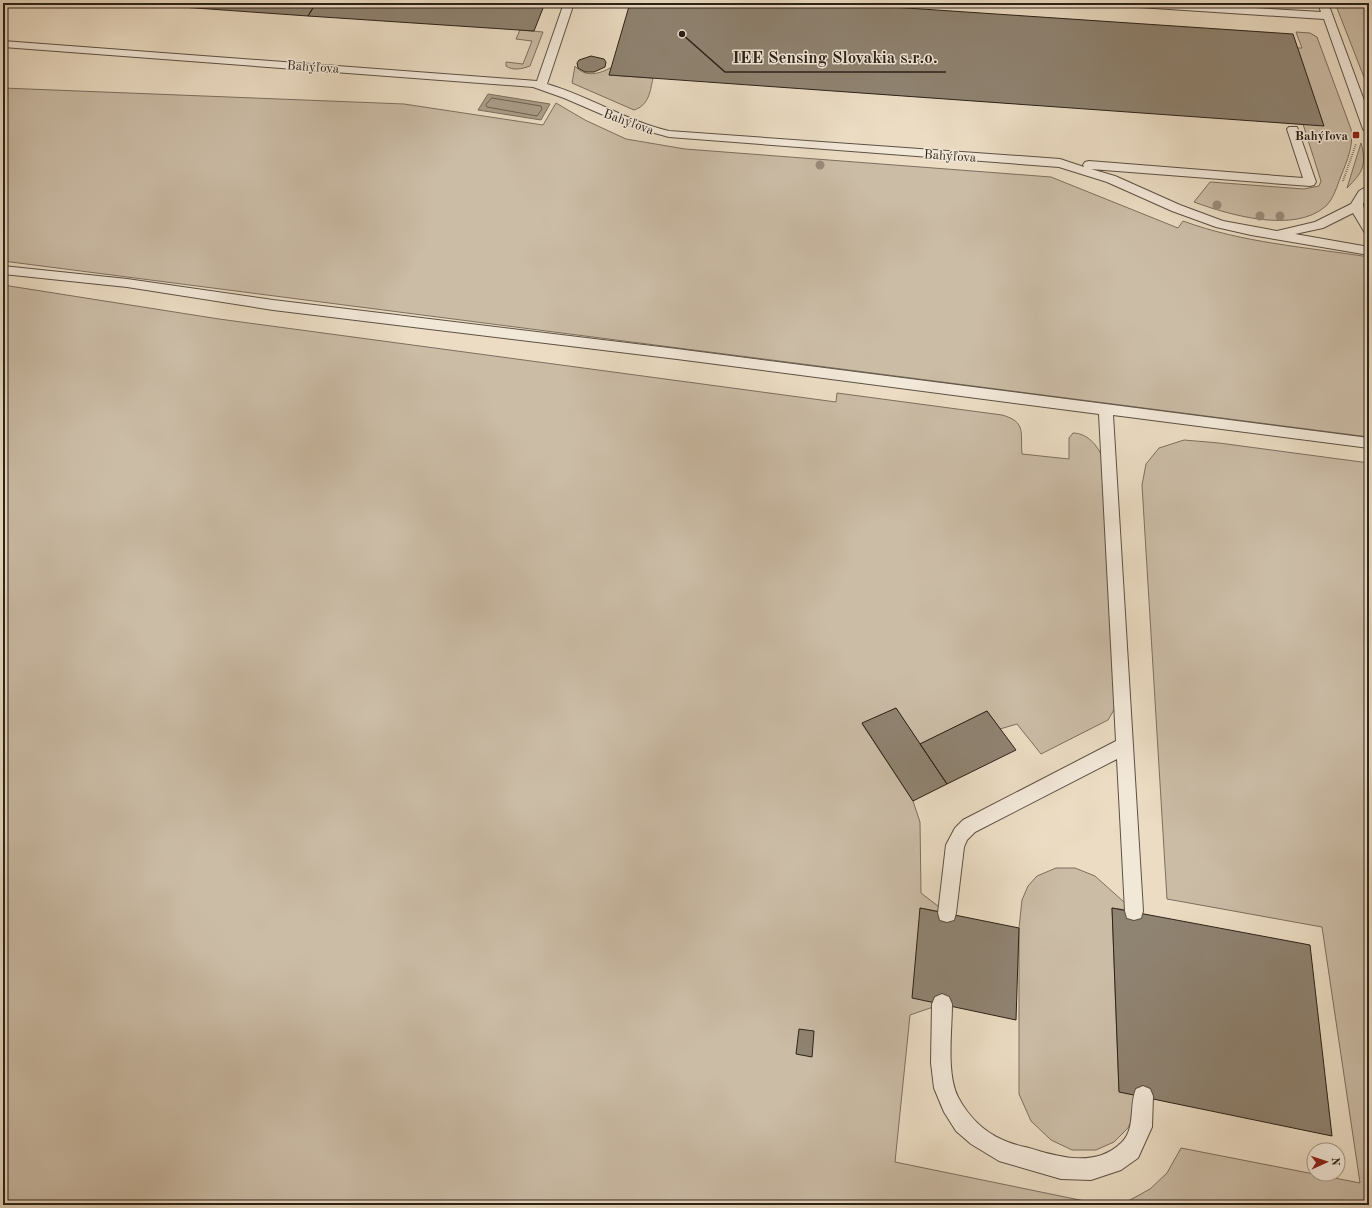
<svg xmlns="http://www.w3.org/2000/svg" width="1372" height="1208" font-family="'Old Standard TT',serif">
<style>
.green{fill:#cbbca6;stroke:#7c6f5f}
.water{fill:#aa9d89;stroke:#786c5c}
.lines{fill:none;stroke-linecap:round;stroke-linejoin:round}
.shore{stroke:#6b6050;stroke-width:1}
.building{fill:#8f8371;stroke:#2c2218}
.lane-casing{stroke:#5c5043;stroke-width:2}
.path{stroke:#2c2218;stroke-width:2;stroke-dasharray:0.5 1.5;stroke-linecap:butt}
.lane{fill:#f2e8d8;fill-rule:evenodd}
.tree{fill:#988b79}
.poi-dot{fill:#8f2418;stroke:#f2e8d8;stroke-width:1.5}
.labels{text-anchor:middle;stroke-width:3;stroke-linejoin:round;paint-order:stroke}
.far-street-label{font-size:13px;fill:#2c2218;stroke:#f2e8d8}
.far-poi-label{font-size:13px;font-weight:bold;fill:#2c2218;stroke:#f2e8d8;text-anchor:end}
.leader{fill:none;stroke:#2c2218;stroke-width:1.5}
.callout-dot{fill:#2c2218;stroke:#f2e8d8;stroke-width:1.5}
.callout-label{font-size:17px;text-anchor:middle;font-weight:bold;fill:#2c2218;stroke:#f2e8d8;stroke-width:3;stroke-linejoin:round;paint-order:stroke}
</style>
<rect width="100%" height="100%" fill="#ebdcc3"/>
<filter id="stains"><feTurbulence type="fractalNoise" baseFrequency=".005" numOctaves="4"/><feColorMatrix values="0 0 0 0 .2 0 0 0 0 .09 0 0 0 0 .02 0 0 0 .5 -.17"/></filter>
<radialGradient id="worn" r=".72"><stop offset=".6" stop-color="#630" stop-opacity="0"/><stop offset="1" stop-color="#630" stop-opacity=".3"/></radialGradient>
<path class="green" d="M 1335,3 L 1369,3 L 1369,90 Z
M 520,30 L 543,32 L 530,66 C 522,69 513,71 506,66 L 506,62 L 523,64 L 532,41 L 516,39 Z
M 1296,32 L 1310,33 L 1317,37 L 1351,129 C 1354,145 1347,161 1341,176 C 1337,186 1334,198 1326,206 C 1295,234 1229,215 1194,202 L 1210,182 L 1304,189 L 1319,186 L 1321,181 L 1303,124 L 1297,48 L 1302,48 Z
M 575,66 C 585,78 600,74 612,67 L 609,75 L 653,78 C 650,92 649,105 634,110 L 572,83 Z
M 3,88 L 404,104 L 543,125 L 556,103 L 585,120 L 626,139 L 685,149 L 1051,177 L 1178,228 L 1183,221 C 1243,243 1306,247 1369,257 L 1369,437 L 3,261 Z
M 1361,143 C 1367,165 1363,172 1347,188 Z
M 3,285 L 219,319 L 836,402 L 837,393 L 1002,415 C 1027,422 1020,433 1022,454 L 1069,459 L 1069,438 L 1073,433 C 1088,433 1099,447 1104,461 L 1115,708 L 1108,720 L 1041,754 L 1017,724 L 1000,729 L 987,711 L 920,744 L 896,708 L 862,724 L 913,801 L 920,822 L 921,893 L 947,913 L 920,908 L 942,1004 L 910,1015 L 895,1162 L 1104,1205 L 3,1205 Z
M 1184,440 L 1219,443 L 1369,463 L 1369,1205 L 1121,1205 L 1150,1189 L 1167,1173 L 1181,1148 L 1360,1183 L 1322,927 L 1167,899 L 1142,485 L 1146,464 L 1159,448 Z
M 1056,868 L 1075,868 L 1095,876 L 1134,911 L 1112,908 L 1119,1091 L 1143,1096 L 1128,1128 L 1114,1142 L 1096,1150 L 1072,1150 L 1051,1140 L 1031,1121 L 1019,1094 L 1019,928 L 1022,900 L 1028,886 L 1037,876 Z"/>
<path class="water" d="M 488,94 L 550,104 L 541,120 L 478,110 Z"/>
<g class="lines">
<path class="shore" d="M 492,98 L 541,106 L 542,109 L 537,116 L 487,107 L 486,105 Z"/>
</g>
<path class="building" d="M 124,3 L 316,3 L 308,16 Z
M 316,3 L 545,3 L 534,31 L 308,16 Z
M 630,3 L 832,3 L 1293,34 L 1324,126 L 609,75 Z
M 591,56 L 604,59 L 606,62 L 605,67 L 594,72 L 585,72 L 578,68 L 577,63 L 579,60 Z
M 896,708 L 947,784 L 913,801 L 862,723 Z
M 987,711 L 1016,750 L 947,784 L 920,744 Z
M 920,908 L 1019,928 L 1016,1020 L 912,998 Z
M 1112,908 L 1310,945 L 1332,1136 L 1119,1092 Z
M 799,1029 L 814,1031 L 812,1057 L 796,1054 Z"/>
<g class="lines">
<g class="lane-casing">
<path id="lane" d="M 564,3 L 574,3 L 547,84 C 589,96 626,121 669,131 L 1060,159 L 1084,167 L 1083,165 L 1085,162 L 1089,161 L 1303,178 L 1287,129 L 1289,127 L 1297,127 L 1316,182 L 1314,185 L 1310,186 L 1091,169 L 1115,176 L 1180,205 L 1223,221 L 1277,231 L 1315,222 L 1351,204 L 1359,191 L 1369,185 L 1369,195 L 1363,204 L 1365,214 L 1369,221 L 1369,234 L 1365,233 L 1353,213 L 1323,228 L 1295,234 L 1369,247 L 1369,255 L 1251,235 L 1216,227 L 1172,211 L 1107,182 L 1059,167 L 669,137 L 629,126 L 564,98 L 533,87 L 3,47 L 3,41 L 537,81 Z
M 1118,3 L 1171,3 L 1321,12 L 1318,3 L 1328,3 L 1369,114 L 1369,132 L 1365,131 L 1363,129 L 1324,19 L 1123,6 Z
M 3,266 L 127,279 L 273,300 L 677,349 L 1369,438 L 1369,448 L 1113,415 L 1143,911 L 1141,918 L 1134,920 L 1127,918 L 1125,911 L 1117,759 L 975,832 L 967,840 L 964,847 L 956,913 L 954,920 L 947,922 L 940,920 L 938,913 L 946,845 L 955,828 L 963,820 L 1116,741 L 1099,414 L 677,359 L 273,310 L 127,287 L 3,274 Z
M 942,994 L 949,997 L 952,1004 C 952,1031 946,1073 958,1097 C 968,1116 984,1132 1003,1140 C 1011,1144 1021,1146 1029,1148 C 1059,1157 1095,1168 1121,1143 C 1136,1130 1129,1105 1136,1089 L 1143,1086 L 1150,1089 L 1153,1096 L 1152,1127 L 1138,1158 L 1121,1170 L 1091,1180 L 1061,1179 L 999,1161 L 971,1144 L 956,1131 L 944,1112 L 934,1088 L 931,1063 L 932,1004 L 935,997 Z"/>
</g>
<path class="path" d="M 1343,181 L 1356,144"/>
<use href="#lane" class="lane"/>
</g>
<g class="tree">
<circle cx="820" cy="165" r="4.5"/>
<circle cx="1217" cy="205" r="4.5"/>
<circle cx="1260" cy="216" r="4.5"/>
<circle cx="1280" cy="216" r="4.5"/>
</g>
<rect class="poi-dot" x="1352" y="131" width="8" height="8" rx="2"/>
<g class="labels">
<g class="far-street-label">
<text transform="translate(313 66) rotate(4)" y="5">Bahýľova</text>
<text transform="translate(629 121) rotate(20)" y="5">Bahýľova</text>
<text transform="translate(950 155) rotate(4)" y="5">Bahýľova</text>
</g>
<g class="far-poi-label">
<text x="1348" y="140">Bahýľova</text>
</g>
</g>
<path class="leader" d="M682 34L725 72H946"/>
<circle class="callout-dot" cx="682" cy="34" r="4"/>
<g class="callout-label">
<text x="835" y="63">IEE Sensing Slovakia s.r.o.</text>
</g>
<rect width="1372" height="1208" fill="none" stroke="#ebdcc3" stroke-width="16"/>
<rect x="4" y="4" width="1364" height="1200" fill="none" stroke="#2c2218" stroke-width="2"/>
<rect x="8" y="8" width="1356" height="1192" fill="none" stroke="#2c2218"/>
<g transform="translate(1326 1162) rotate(87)"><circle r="19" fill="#f2e8d8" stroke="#a3998b"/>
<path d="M0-3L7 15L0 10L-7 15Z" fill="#8f2418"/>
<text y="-6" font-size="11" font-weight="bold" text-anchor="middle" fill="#2c2218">N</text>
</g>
<rect width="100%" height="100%" filter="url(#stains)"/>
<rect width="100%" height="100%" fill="url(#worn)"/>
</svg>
